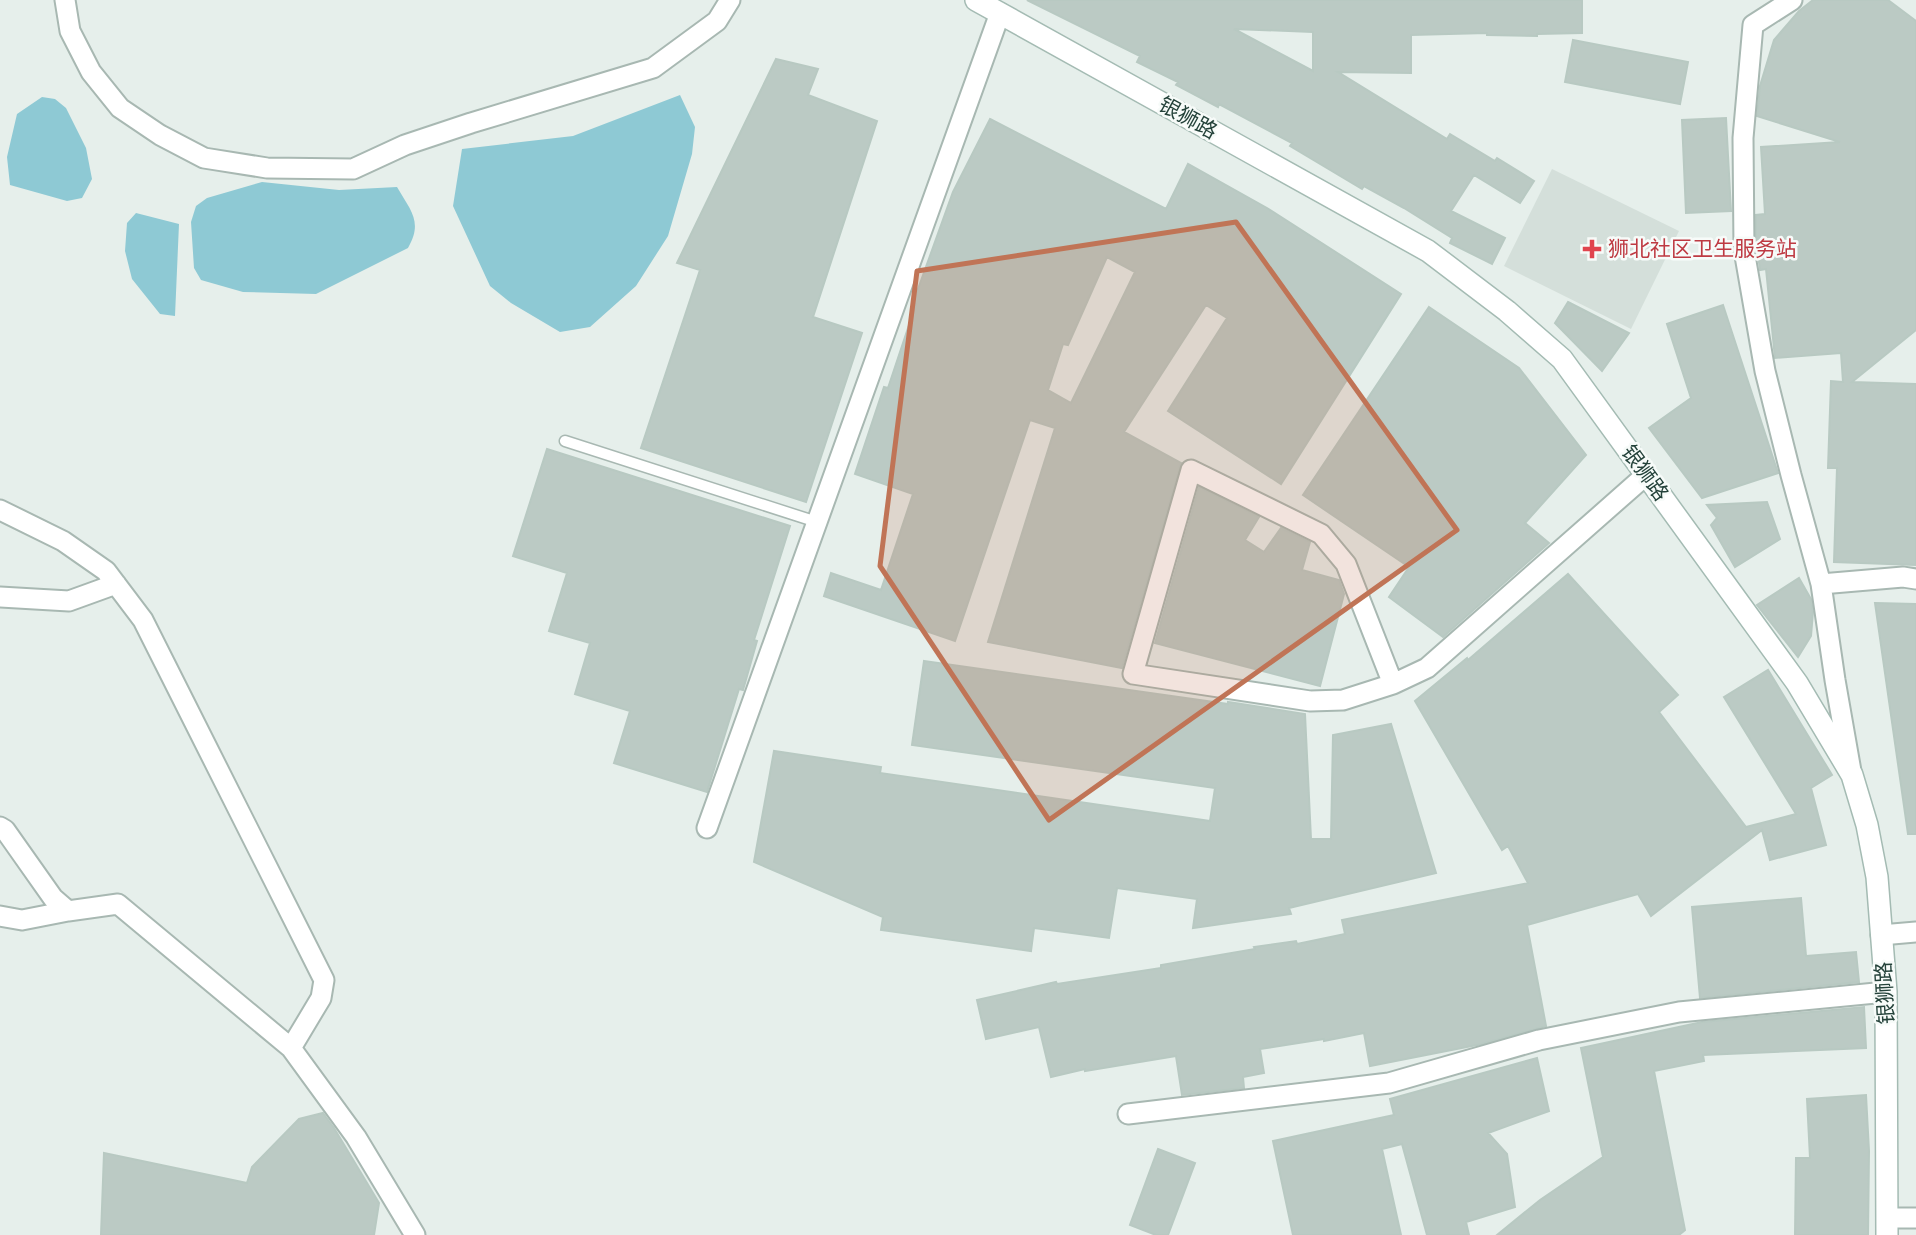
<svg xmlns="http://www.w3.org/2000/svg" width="1916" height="1235" font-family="Raleway,'Noto Sans SC',sans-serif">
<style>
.built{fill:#d4dfda}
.water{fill:#8ec9d4}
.building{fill:#bbcac4;stroke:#b8c9c2;stroke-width:2;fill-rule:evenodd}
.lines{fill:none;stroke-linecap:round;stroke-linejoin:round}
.service-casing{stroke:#a8b8b2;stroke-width:13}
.minor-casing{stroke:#a8b8b2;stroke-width:23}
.secondary-casing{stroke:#a4bbb3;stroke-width:24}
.service{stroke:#fff;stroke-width:10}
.minor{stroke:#fff;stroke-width:19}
.secondary{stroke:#fff;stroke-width:21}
.marked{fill:#c07456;fill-opacity:0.2;stroke:#c07456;stroke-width:5;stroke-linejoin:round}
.health-dot{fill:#e0444e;stroke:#f7fbf9;stroke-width:2.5}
.labels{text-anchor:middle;stroke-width:5;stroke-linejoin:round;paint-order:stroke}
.street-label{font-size:21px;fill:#24423a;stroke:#f7fbf9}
.health-label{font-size:21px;fill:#be3a42;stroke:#f7fbf9;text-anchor:start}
</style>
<rect width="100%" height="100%" fill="#e6efeb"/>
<path class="built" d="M 1552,169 L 1679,231 L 1631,329 L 1504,266 Z"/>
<path class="water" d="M 680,95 L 695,127 L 692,154 L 668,236 L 636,286 L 590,327 L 560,332 L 511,303 L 490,286 L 453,206 L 462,149 L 573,136 Z
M 42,97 L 55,99 L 66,108 L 86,148 L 92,179 L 82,198 L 67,201 L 10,185 L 7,157 L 17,114 Z
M 262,182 L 339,190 L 397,187 C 411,211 423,222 408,248 L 316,294 L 243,292 L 201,280 L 194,268 L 191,222 L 196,206 L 207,198 Z
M 136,213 L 179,224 L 175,316 L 160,314 L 132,279 L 125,251 L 127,223 Z"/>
<path class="building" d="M 1027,0 L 1582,0 L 1582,33 L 1537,34 L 1537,36 L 1487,35 L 1487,33 L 1411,35 L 1411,73 L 1338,72 L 1447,139 L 1450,134 L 1495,161 L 1497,158 L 1534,181 L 1520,203 L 1474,175 L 1451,211 L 1505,238 L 1492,264 L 1450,243 L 1452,238 L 1404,208 L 1364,186 L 1362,189 L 1290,146 L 1292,143 L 1219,104 L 1218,107 L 1176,85 L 1178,82 L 1137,62 L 1140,56 ZM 1234,29 L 1313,32 L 1313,71 Z
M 1813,0 L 1888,0 L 1916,21 L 1916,330 L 1852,382 L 1916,384 L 1916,565 L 1834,562 L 1837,468 L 1828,468 L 1831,381 L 1843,382 L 1841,353 L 1775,358 L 1766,269 L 1760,270 L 1756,239 L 1756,215 L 1765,214 L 1761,147 L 1840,142 L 1757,116 L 1760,86 L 1774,40 L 1799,11 Z
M 1573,40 L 1688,62 L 1680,104 L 1565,82 Z
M 776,59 L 818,69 L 808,95 L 877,121 L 813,317 L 862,333 L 806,502 L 641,448 L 700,270 L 677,263 Z
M 1726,118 L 1731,211 L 1686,213 L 1682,120 Z
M 990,119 L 1166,209 L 1188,164 L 1267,208 L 1401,294 L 1281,484 L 1168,411 L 1227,318 L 1206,305 L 1124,432 L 1181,463 L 1122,668 L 988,642 L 1055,428 L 1030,420 L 955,641 L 824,596 L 831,573 L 881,590 L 913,494 L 855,474 L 884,387 L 888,388 L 916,304 L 913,303 L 953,192 ZM 1107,257 L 1135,272 L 1071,403 L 1048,390 L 1063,344 L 1068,345 Z
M 1568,302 L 1629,333 L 1602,371 L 1555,323 Z
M 1723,305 L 1778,473 L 1702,498 L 1649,428 L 1691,398 L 1667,324 Z
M 1429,307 L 1519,368 L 1586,455 L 1525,523 L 1549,543 L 1443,637 L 1389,597 L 1409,567 L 1303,495 Z
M 547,449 L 790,526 L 754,640 L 757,641 L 743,690 L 739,689 L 707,792 L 614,763 L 630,711 L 575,694 L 590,643 L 549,631 L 567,573 L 513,556 Z
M 1199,487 L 1259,517 L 1245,540 L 1264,552 L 1281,528 L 1310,542 L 1302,570 L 1339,580 L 1344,594 L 1320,686 L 1155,643 Z
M 1767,502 L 1780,539 L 1735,567 L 1711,525 L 1717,518 L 1707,505 Z
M 1568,574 L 1678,695 L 1659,712 L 1746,827 L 1796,814 L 1724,697 L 1768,670 L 1832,775 L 1811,788 L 1826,845 L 1770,860 L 1762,830 L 1651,916 L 1638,894 L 1527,925 L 1546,1026 L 1482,1044 L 1370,1066 L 1364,1033 L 1324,1041 L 1324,1039 L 1260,1049 L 1264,1073 L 1243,1077 L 1244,1088 L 1182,1095 L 1176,1056 L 1085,1071 L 1085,1069 L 1051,1077 L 1039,1027 L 986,1039 L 977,1000 L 1056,982 L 1057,984 L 1161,968 L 1161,965 L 1255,949 L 1254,947 L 1296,941 L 1297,944 L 1345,934 L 1342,920 L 1528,883 L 1508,846 L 1502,850 L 1415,701 L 1467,658 L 1468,660 Z
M 1799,578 L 1811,599 L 1813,612 L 1811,636 L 1798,657 L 1757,605 Z
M 1875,603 L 1916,604 L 1916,834 L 1908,834 Z
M 924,661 L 1228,704 L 1228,702 L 1305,714 L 1311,839 L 1331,839 L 1333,735 L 1391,724 L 1436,873 L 1289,908 L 1291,914 L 1193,928 L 1197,899 L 1117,888 L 1109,938 L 1034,928 L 1031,951 L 881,930 L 883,917 L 754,862 L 774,751 L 881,767 L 880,773 L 1210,821 L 1215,788 L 912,745 Z
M 1801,898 L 1806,956 L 1856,952 L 1859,982 L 1700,998 L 1692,907 Z
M 1864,1007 L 1866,1048 L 1703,1055 L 1704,1061 L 1654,1071 L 1685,1230 L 1679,1235 L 1497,1235 L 1540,1200 L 1603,1157 L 1581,1048 L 1702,1022 Z
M 1537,1058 L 1549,1111 L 1488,1133 L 1507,1154 L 1515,1207 L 1466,1222 L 1469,1235 L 1427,1235 L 1402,1144 L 1382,1149 L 1401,1235 L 1293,1235 L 1273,1141 L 1394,1115 L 1390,1099 Z
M 1866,1095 L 1869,1151 L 1868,1235 L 1795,1235 L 1796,1158 L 1810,1158 L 1807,1099 Z
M 323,1113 L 334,1128 L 379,1203 L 374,1235 L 101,1235 L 104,1153 L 247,1183 L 252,1167 L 299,1119 Z
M 1158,1149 L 1195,1163 L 1168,1235 L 1156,1235 L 1130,1225 Z"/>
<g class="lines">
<g class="service-casing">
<path id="service" d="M 565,441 L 817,522"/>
</g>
<g class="minor-casing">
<path id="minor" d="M 65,0 L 70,31 L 91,72 L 120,108 L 160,135 L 204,158 L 267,168 L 353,169 L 405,145 L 471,123 L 653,68 L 717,21 L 730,0
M 1792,0 L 1753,25 L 1743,138 L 1744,250 L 1765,371 L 1791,475 L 1821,584 L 1835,680 L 1851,771
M 0,510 L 63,541 L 106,571 L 143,620 L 324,980 L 321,998 L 291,1048
M 1821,584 L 1903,577 L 1916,579
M 0,597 L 69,601 L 116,584
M 1393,684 L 1346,564 L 1321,534 L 1191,470 L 1133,674 L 1310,701 L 1343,700 L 1393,684 L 1427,668 L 1646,475
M 0,827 L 5,830 L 53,898 L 68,911 L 118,904 L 291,1048 L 356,1137 L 415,1235
M 707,828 L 1000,13
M 0,916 L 22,920 L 68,911
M 1881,935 L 1916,932
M 1128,1114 L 1389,1083 L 1539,1040 L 1679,1012 L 1886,992
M 1887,1218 L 1916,1218"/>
</g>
<g class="secondary-casing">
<path id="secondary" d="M 976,0 L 1428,251 L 1507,311 L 1562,359 L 1797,683 L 1852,775 L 1867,825 L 1877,877 L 1886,992 L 1887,1235"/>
</g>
<use href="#service" class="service"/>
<use href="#minor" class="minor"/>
<use href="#secondary" class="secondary"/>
</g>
<path class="marked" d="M 1236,222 L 1457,530 L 1049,820 L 880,566 L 917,271 Z"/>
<path class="health-dot" d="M1588.5 238.5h7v7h7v7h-7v7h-7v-7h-7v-7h7z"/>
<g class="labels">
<g class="street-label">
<text transform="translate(1188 118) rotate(29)" y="7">银狮路</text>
<text transform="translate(1645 473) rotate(54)" y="7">银狮路</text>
<text transform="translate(1885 993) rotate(-93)" y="7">银狮路</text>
</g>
<g class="health-label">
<text x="1608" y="256">狮北社区卫生服务站</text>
</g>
</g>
</svg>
